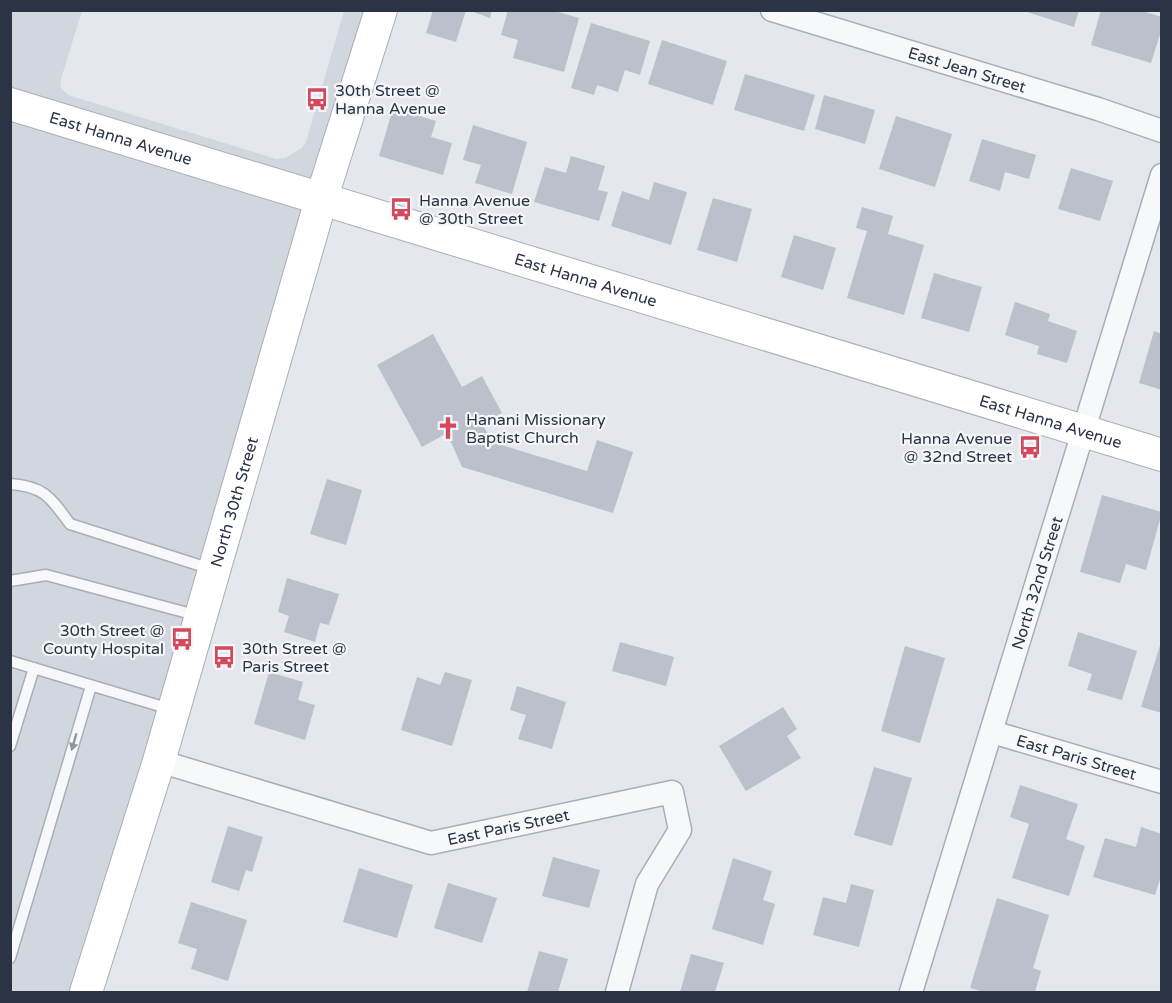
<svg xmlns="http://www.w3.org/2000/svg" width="1172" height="1003" font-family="'Varela Round',sans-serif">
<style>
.built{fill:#d2d6de}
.building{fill:#bbc0ca}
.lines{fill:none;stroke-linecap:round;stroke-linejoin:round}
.lane-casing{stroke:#a9aeb7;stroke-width:13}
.street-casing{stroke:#a9aeb7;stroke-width:25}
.secondary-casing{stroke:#a9aeb7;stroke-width:34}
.lane{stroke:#f7f8fa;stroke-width:10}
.street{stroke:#f7f8fa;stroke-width:22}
.secondary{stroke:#fff;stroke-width:32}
.oneway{fill:#9196a0}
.labels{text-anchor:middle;stroke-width:4.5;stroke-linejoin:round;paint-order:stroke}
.street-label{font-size:16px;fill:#2b3445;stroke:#f4f6f9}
.poi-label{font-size:16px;fill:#2b3445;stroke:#f4f6f9;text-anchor:start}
</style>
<rect width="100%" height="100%" fill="#e4e7ec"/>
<path class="built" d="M 10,11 L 82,11 L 61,79 L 60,87 L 68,95 L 276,159 L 285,158 L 302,148 L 306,142 L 344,11 L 366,11 L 313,182 L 11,88 Z
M 10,120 L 304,211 L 146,757 L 72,992 L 11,992 Z"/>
<path class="building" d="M 433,10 L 466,10 L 456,42 L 426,33 Z
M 468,10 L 492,10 L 490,18 Z
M 508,10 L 551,10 L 579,18 L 564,72 L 513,58 L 518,40 L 501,35 Z
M 1021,10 L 1079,10 L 1074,27 Z
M 1101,10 L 1139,10 L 1162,17 L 1162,28 L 1151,63 L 1091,45 Z
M 591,23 L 650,41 L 640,75 L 625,70 L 618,92 L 597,85 L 594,95 L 571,88 Z
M 662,40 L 727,61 L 713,105 L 648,84 Z
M 745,74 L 815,95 L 804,131 L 734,110 Z
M 824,95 L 875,110 L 865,144 L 815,129 Z
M 393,108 L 436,121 L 431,137 L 452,143 L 443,175 L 379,156 Z
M 896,116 L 952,134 L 935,187 L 879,169 Z
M 473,125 L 527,142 L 512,194 L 475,183 L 481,165 L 463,160 Z
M 982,139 L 1036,155 L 1029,179 L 1005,172 L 1000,191 L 969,181 Z
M 571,156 L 605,166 L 598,190 L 608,192 L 599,221 L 534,202 L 545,167 L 566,173 Z
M 1071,168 L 1113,181 L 1100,221 L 1058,209 Z
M 654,182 L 687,192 L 671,245 L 611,226 L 622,191 L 649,200 Z
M 713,198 L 752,209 L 737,262 L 697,250 Z
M 862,207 L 893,216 L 888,234 L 924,245 L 904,315 L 847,298 L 867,231 L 856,228 Z
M 794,235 L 836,248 L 823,290 L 781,277 Z
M 934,273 L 982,287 L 969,332 L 921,318 Z
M 1015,302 L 1050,314 L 1048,321 L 1077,331 L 1067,363 L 1037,354 L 1039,346 L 1005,335 Z
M 1154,331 L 1162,334 L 1162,390 L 1139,383 Z
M 433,334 L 462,387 L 482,376 L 502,413 L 482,423 L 492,442 L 587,471 L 597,440 L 633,452 L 613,513 L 462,467 L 447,433 L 422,447 L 377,365 Z
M 327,479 L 362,490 L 346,545 L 310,534 Z
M 1102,495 L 1162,512 L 1146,570 L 1126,564 L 1120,583 L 1080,572 Z
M 287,578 L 339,594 L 329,625 L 320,623 L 315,642 L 284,632 L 289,616 L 278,612 Z
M 1078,632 L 1137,651 L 1122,700 L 1087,690 L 1092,674 L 1068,666 Z
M 620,642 L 674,657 L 666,686 L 612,671 Z
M 1161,642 L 1162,643 L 1162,713 L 1141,707 Z
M 905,646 L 945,658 L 920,743 L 881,731 Z
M 269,672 L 303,682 L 298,700 L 315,705 L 305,740 L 254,724 Z
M 445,672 L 472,680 L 452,746 L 401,730 L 417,677 L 440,685 Z
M 517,686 L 566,702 L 552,749 L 518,739 L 526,715 L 510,710 Z
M 783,707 L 797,729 L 787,736 L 801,758 L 746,791 L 719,746 Z
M 874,767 L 912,778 L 892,846 L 854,835 Z
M 1020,785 L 1078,804 L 1066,839 L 1085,846 L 1069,896 L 1012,878 L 1029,824 L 1010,817 Z
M 228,826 L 263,837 L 252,872 L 246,870 L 239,891 L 211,882 Z
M 1141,827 L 1162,834 L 1162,873 L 1155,895 L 1093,877 L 1105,838 L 1136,847 Z
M 553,857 L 600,870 L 589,908 L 542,896 Z
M 733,858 L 772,871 L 763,900 L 775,904 L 763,945 L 712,929 Z
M 359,868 L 413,885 L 397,938 L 343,922 Z
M 448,883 L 497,898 L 482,943 L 434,928 Z
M 851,884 L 874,890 L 859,947 L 813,935 L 823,897 L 846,903 Z
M 997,898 L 1049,915 L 1033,968 L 1041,971 L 1035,992 L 985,992 L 970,988 Z
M 191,902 L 247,920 L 228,981 L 191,969 L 197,949 L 178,943 Z
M 539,951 L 568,959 L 558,992 L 527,992 Z
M 691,954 L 724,963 L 715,992 L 680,992 Z"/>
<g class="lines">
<g class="lane-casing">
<path id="lane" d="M 10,484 C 44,486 51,498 70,524 L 211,569
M 10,581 L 46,575 L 199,616
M 10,661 L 170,709
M 10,746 L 34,668
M 10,958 L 91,686"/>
</g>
<g class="street-casing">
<g id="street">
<path id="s1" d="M 772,10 L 1098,109 L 1162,131"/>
<path id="s2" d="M 992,732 L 1162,782"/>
<path id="s3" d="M 159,761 L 431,843 L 672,792 L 680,830 L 647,884 L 617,992"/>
<path id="s4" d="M 911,992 L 1162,175"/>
</g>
</g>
<g class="secondary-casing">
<g id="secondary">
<path id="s5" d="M 10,104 L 1162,455"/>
<path id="s6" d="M 86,992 L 159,761 L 321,200 L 381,10"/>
</g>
</g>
<use href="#lane" class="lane"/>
<use href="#street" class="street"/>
<use href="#secondary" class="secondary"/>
</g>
<defs><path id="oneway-solid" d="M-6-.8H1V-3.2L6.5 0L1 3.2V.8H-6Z" transform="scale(1.5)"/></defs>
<use class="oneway" href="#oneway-solid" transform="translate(74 742) rotate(106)"/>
<defs>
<g id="bus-bare" transform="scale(1.8)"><path d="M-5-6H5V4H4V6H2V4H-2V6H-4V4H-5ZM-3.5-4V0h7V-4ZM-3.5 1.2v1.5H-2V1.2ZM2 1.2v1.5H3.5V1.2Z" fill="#d1495b" stroke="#f4f6f9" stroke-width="2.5" paint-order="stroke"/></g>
<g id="church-bare" transform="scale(1.8)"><path d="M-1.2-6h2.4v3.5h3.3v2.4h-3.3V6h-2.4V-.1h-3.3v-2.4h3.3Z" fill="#d1495b" stroke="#f4f6f9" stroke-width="2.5" paint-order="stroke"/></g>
</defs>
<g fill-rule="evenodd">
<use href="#bus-bare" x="317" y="99"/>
<use href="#bus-bare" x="401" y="209"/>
<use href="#church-bare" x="448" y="428"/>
<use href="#bus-bare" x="1030" y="447"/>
<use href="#bus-bare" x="182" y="639"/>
<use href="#bus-bare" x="224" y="657"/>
</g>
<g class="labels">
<g class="street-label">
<text dy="6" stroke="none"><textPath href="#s1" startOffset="204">East Jean Street</textPath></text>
<text dy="6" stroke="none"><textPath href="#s5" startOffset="116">East Hanna Avenue</textPath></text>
<text dy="6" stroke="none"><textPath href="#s5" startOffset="602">East Hanna Avenue</textPath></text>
<text dy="6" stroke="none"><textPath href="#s5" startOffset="1088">East Hanna Avenue</textPath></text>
<text dy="6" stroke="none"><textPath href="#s6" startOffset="512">North 30th Street</textPath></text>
<text dy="6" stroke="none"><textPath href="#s4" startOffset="428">North 32nd Street</textPath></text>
<text dy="6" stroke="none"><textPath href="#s2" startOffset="88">East Paris Street</textPath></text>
<text dy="6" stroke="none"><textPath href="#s3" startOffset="363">East Paris Street</textPath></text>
</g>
<g class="poi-label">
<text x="335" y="96">30th Street @<tspan x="335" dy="18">Hanna Avenue</tspan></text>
<text x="419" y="206">Hanna Avenue<tspan x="419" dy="18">@ 30th Street</tspan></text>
<text x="466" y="425">Hanani Missionary<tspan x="466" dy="18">Baptist Church</tspan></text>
<text x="1012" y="444" text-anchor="end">Hanna Avenue<tspan x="1012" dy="18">@ 32nd Street</tspan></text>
<text x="164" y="636" text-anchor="end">30th Street @<tspan x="164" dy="18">County Hospital</tspan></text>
<text x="242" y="654">30th Street @<tspan x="242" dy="18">Paris Street</tspan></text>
</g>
</g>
<rect width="1172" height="1003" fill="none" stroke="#2b3445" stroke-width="24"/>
</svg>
